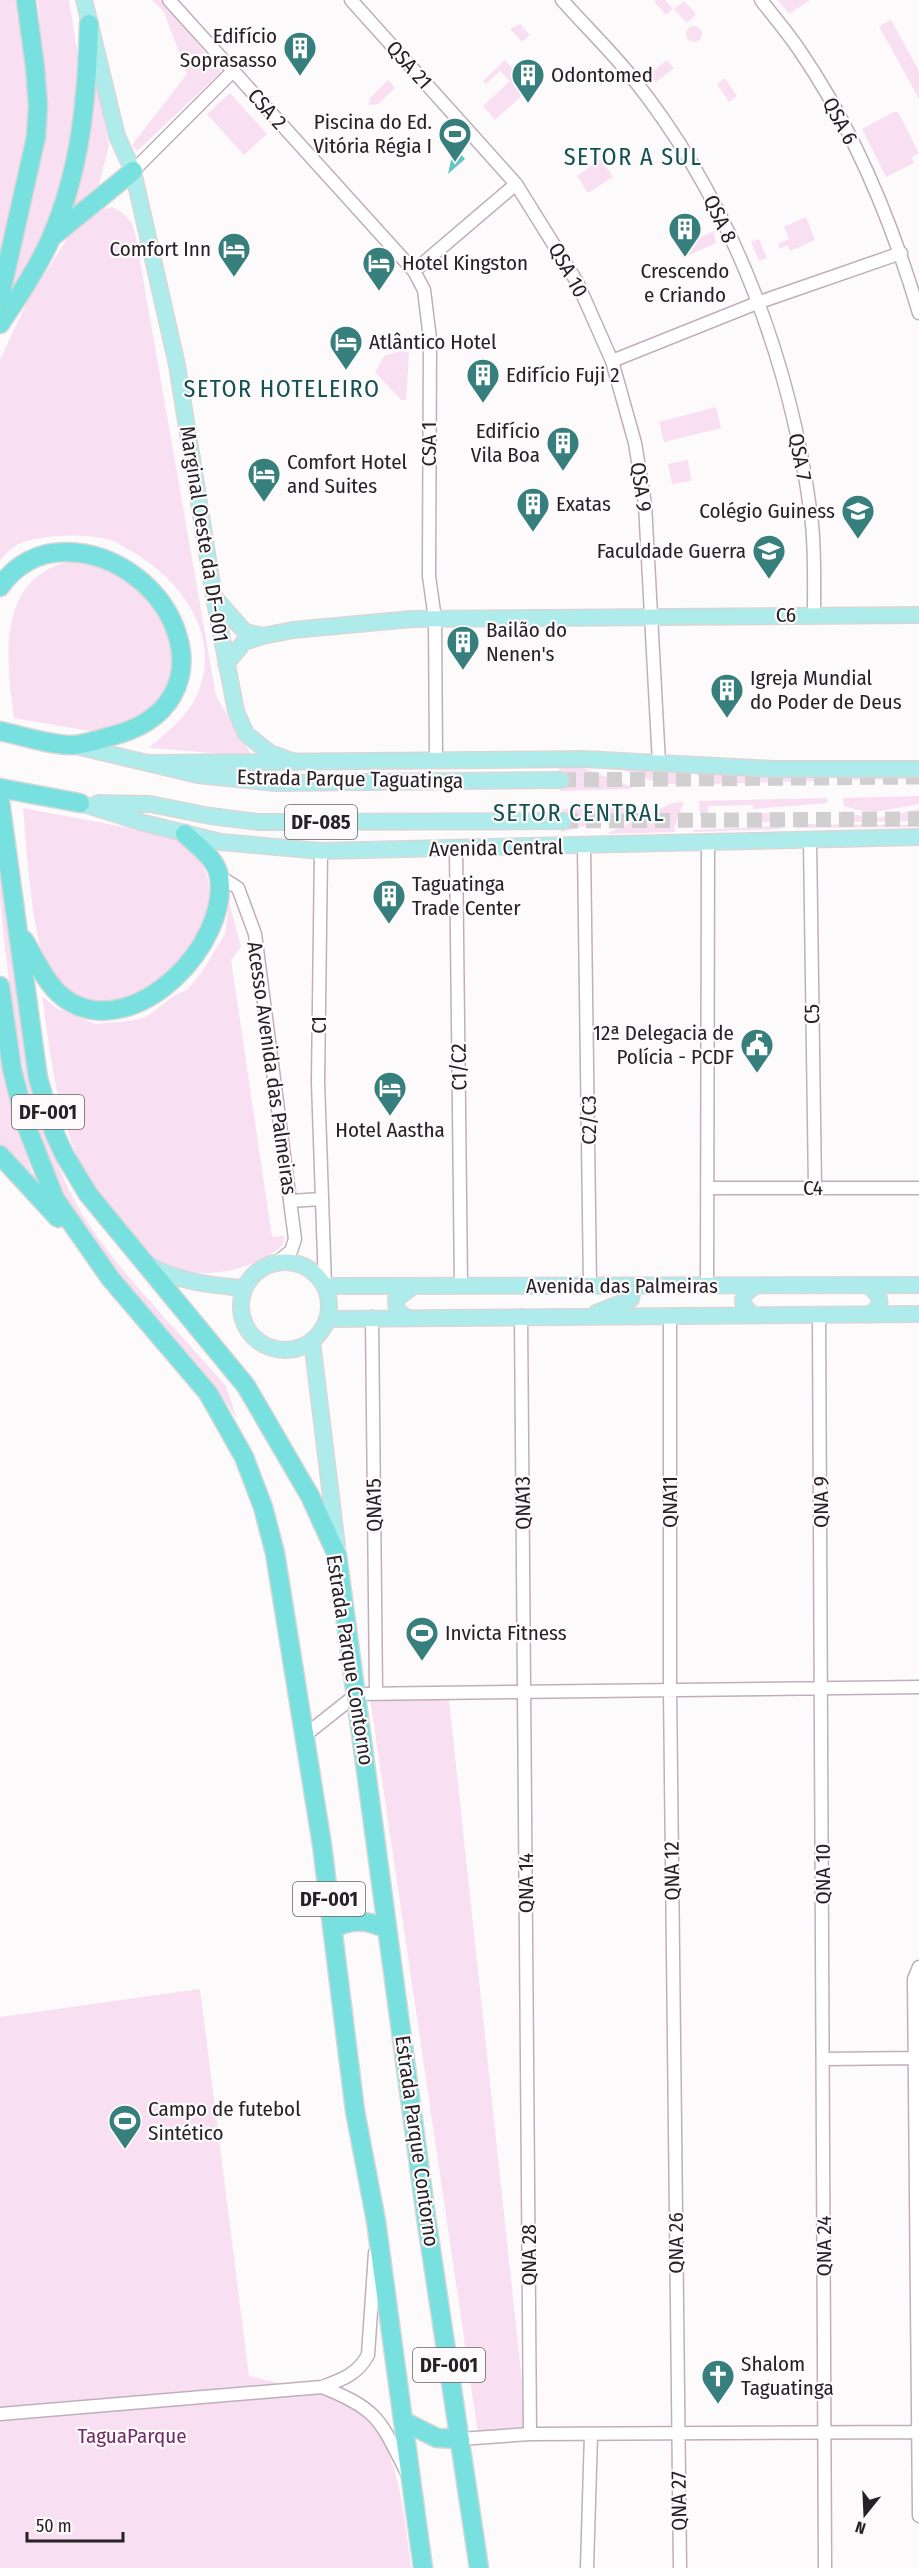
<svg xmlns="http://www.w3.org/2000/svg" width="919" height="2568" font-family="'Fira Sans Condensed',sans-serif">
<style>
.green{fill:#f8dff1}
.water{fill:#62c6c4}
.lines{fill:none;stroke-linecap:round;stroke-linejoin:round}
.major-tunnel{stroke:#d2cfd1;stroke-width:15;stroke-dasharray:15 8;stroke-linecap:butt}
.minor-casing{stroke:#c0afbb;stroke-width:15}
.major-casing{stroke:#d8d7d8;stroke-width:18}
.highway-casing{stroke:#d8d7d8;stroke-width:21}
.minor{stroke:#fff;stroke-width:12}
.major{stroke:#aeeceb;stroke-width:15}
.highway{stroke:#78e0de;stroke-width:18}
.labels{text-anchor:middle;stroke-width:4.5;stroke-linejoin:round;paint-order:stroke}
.shield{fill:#fdfafc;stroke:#676266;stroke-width:1.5}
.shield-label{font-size:20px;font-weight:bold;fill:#272126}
.poi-label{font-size:21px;fill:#272126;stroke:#fdfafc;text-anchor:start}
.street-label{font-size:21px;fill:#272126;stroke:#fdfafc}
.park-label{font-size:21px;fill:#732c66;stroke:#fdfafc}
.quarter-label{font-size:24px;letter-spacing:1.5px;fill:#145151;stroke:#fdfafc}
</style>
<rect width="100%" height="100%" fill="#fdfafc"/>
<path class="green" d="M 0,0 L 21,0 L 33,110 L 0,265 Z
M 38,0 L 69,0 L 81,75 L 78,120 L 55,211 L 30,260 L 11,290 L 19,244 L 44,143 L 46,106 Z
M 152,0 L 162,0 L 221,72 L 137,151 L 132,145 L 187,74 L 164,12 Z
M 656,0 L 665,0 L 673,9 L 666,15 L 654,2 Z
M 778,0 L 810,0 L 789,14 Z
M 684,1 L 696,14 L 687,23 L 674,9 Z
M 891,20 L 919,71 L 919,99 L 879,26 Z
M 520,24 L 530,35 L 522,42 L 510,29 Z
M686 34a8 8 0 1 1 16 0a8 8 0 1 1-16 0Z
M 505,60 L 518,74 L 526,67 L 538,81 L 495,120 L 483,106 L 510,81 L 500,71 L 486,84 L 483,81 Z
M 667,60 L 674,68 L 656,82 L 649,74 Z
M 725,78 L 737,96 L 729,102 L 717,84 Z
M 388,80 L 395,88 L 378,104 L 368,105 L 371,97 Z
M 96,83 L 109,145 L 99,185 L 67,216 C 85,171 93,132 96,83 Z
M 230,93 L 267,134 L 244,155 L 207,114 Z
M 894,112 L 898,112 L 919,153 L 912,157 L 914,163 L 886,177 L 862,129 Z
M 601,159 L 613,177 L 588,193 L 577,176 Z
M 112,207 C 127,215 133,221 136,238 L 216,696 L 252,756 L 149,748 C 168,731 190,715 199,690 C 221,633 179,578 131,551 C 125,548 118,542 111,540 C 87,533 45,534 21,543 C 14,545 6,554 0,560 L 0,360 L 27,302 L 77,223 L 96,211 Z
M 806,217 L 815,240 L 790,251 L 787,245 L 780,249 L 778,244 L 789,239 L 784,227 Z
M 714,231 L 716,243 L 687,256 L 685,252 L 695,247 L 693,241 Z
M 759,239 L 767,258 L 759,261 L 751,242 Z
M 400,351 L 409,352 L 406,400 L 401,400 L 375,372 L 384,356 Z
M 716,407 L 721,428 L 664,442 L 659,422 Z
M 688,460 L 691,481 L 672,484 L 668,464 Z
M 76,560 L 90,563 L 125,577 L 164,617 L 176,665 L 159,706 L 102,733 L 14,718 C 4,647 0,574 76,560 Z
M 575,765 L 633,787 L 629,789 L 560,791 L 559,766 Z
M 616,767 L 677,770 L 678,776 L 684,784 C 658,786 640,777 616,767 Z
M 692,771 L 828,775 L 828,781 L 700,784 L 700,777 Z
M 919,775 L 919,779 L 844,780 L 844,776 Z
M 919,796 L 919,804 L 870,813 L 844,806 L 843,798 Z
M 827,798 L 828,803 L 754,809 L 753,805 L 708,806 L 708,814 L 700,816 L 699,801 Z
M 684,802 L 674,828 L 675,832 L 606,834 L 672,803 Z
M 626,806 L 631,809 L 594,824 L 561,832 L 562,809 Z
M 23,808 L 172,836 C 220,862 218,912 190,953 C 182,965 150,990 138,998 C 112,1013 63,995 49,970 C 31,936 27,849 23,808 Z
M 919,809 L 919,821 L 843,822 L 843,811 L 872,819 Z
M 780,812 L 781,821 L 754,823 L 753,814 Z
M 796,824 L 919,825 L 919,827 L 797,828 Z
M 781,826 L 781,829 L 693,832 L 693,830 Z
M 0,828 C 15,948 20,1122 88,1223 C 126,1280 181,1334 226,1386 L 237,1419 L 210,1379 L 82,1231 L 37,1140 L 16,1031 L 5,949 L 0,898 Z
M 229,902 L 241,947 L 231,960 L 272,1237 L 284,1236 L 283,1245 C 260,1265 229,1274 198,1273 C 159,1271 147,1258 123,1229 C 61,1156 55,1087 42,996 L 56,1008 L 96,1024 L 131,1021 L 146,1017 L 175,995 L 187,990 L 203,970 L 225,934 Z
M 0,1030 L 14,1116 L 32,1172 L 76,1235 L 0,1150 Z
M 370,1698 L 449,1700 L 527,2429 L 478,2433 Z
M 200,1989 L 249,2376 C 280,2384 314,2389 343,2401 C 399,2424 404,2516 411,2568 L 0,2568 L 0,2017 Z"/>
<path class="water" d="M 453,151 L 458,151 L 465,159 L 448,174 Z"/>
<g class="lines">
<path class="major-tunnel" d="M 561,780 L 919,777
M 563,821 L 919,819"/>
<g class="minor-casing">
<path id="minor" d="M 169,0 L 414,271 L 424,290 L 430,339 L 429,576 L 435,619 L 436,759
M 351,0 L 516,184 L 577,282 L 612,361 L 635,443 L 645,504 L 659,763
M 562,0 C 586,27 613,53 635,81 C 734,206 793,367 812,524 C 815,554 814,585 814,615
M 761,0 C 774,17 788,33 800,51 C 854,130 892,222 919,313
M 133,171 L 233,71
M 414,271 L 516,184
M 612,361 L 757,303 L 901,253
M 810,841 L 815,1188
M 584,847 L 590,1286
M 456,848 L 461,1285
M 321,851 L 318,1082 L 325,1286
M 219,876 L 238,888 L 255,934 L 295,1239 L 291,1251 L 275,1264
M 707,1188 L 919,1188
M 290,1201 L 322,1199
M 707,1286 L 708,841
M 670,1315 L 670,1689 L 680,2568
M 819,1315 L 825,2568
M 521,1316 L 530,2434
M 372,1317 L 376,1692
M 304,1736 L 357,1694 L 919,1687
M 919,1967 L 914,1979 L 919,2516
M 824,2059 L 919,2058
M 322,2387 C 378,2409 380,2420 406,2471
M 0,2414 L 322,2387 C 341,2380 357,2375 368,2355 L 375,2253
M 460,2439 L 530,2434 L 919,2432
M 587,2568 L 591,2434"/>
</g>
<g class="major-casing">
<path id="major" d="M 84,0 L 117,136 L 133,171 L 177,365 L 214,597 L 236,711 L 246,734 L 270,753 L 294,762
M 214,597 L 245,632 L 263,636
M 226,664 L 244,642 L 263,636 L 293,630 L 412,619 L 919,615
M 76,746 L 198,775 L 275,783 L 561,780
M 151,763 L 583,759 L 774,769 L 919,769
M 80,803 L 144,823 L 221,842 L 321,851 L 919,837
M 98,803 L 150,804 L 210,816 L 258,822 L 563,821
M241 1306a44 44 0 1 1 88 0a44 44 0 1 1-88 0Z
M 149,1265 C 178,1282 210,1285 244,1288
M 325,1286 L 919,1285
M 596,1313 L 631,1299 L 632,1294 L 625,1288
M 752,1314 C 738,1303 741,1294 756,1286
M 868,1315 C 884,1307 882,1297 870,1287
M 406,1317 L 397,1311 L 396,1299 L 412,1287
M 327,1319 L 919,1314
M 312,1341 L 337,1546"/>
</g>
<g class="highway-casing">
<path id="highway" d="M 52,237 L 133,171
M 0,297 L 36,137 L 38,106 L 35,67 L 26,0
M 0,324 C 18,297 38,268 51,238 C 81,169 87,98 89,24
M 0,587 C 15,565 38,552 65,552 C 174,553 240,707 108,737 C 97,740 83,745 72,745 C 49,745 23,736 0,731
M 0,788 L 80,803
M 0,801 L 38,1078 L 54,1132 L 64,1154 L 88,1194 L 246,1386 L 310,1496 L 337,1555 L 426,2217 L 479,2568
M 24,940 C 37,962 48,989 70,1002 C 137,1040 230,944 219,876 C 216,858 197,846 185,834
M 0,986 L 12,1069 L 26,1125 L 55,1199 L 110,1278 L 208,1393 L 244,1457 L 263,1507 L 275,1553 L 322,1845 L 355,2111 L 376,2221 L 423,2568
M 0,1155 L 58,1218
M 333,1929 C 352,1918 367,1920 387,1929
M 403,2421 L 437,2438 L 460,2439"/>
</g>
<use href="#minor" class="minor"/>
<use href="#major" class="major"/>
<use href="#highway" class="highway"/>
</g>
<defs>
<g id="building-pin" transform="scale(1.725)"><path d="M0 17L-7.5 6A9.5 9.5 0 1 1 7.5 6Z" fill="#367f7d" stroke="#fdfafc"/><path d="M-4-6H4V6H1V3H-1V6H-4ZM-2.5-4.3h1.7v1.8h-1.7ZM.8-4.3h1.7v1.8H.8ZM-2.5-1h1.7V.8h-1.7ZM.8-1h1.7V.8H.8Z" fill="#fff"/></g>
<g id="stadium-pin" transform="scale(1.725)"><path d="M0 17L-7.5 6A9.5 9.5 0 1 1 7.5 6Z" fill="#367f7d" stroke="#fdfafc"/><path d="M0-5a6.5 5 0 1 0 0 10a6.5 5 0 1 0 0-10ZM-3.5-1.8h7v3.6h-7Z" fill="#fff"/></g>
<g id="hotel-pin" transform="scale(1.725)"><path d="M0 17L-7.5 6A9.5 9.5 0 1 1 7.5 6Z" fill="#367f7d" stroke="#fdfafc"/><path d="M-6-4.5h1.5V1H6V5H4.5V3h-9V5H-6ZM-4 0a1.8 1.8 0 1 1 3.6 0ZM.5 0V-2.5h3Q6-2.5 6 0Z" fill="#fff"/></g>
<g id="school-pin" transform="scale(1.725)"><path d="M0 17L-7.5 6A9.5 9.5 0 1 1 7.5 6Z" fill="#367f7d" stroke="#fdfafc"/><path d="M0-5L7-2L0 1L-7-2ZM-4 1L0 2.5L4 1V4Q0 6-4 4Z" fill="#fff"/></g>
<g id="university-pin" transform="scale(1.725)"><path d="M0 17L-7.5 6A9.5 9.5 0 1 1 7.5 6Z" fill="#367f7d" stroke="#fdfafc"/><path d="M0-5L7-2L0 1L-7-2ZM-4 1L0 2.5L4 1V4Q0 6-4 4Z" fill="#fff"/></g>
<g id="civic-pin" transform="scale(1.725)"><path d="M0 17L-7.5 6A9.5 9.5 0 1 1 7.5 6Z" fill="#367f7d" stroke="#fdfafc"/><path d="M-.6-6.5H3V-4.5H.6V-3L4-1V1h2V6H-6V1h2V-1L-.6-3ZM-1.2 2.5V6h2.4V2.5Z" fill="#fff"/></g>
<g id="church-pin" transform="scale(1.725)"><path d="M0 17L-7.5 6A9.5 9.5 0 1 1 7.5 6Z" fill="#367f7d" stroke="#fdfafc"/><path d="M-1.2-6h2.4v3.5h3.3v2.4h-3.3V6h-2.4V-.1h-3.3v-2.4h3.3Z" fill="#fff"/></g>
</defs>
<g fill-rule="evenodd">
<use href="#building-pin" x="300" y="48"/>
<use href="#building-pin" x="528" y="75"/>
<use href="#stadium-pin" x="455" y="134"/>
<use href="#building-pin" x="685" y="229"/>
<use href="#hotel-pin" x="234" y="249"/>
<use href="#hotel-pin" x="379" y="263"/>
<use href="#hotel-pin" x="346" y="342"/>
<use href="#building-pin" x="483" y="375"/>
<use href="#building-pin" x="563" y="443"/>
<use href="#hotel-pin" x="264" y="474"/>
<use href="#building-pin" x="533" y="504"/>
<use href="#school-pin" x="858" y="511"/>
<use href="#university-pin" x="769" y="551"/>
<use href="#building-pin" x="463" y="642"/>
<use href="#building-pin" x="727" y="690"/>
<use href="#building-pin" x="389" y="896"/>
<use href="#civic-pin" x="757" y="1045"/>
<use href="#hotel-pin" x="390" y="1088"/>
<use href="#stadium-pin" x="422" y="1633"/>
<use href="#stadium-pin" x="125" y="2121"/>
<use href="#church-pin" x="718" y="2376"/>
</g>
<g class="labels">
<g class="shield">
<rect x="285" y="805" width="72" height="34" rx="4.5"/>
<rect x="12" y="1095" width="72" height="34" rx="4.5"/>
<rect x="293" y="1882" width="72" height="34" rx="4.5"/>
<rect x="413" y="2348" width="72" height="34" rx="4.5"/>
</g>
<g class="shield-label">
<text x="321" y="829">DF-085</text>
<text x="48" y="1119">DF-001</text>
<text x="329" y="1906">DF-001</text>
<text x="449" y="2372">DF-001</text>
</g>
<g class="poi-label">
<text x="277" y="43" text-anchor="end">Edifício<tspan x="277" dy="24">Soprasasso</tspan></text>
<text x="551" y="82">Odontomed</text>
<text x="432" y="129" text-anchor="end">Piscina do Ed.<tspan x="432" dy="24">Vitória Régia I</tspan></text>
<text x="211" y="256" text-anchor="end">Comfort Inn</text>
<text x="402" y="270">Hotel Kingston</text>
<text x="685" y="278" text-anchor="middle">Crescendo<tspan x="685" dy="24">e Criando</tspan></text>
<text x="369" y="349">Atlântico Hotel</text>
<text x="506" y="382">Edifício Fuji 2</text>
<text x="540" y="438" text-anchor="end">Edifício<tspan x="540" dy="24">Vila Boa</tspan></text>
<text x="287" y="469">Comfort Hotel<tspan x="287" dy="24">and Suites</tspan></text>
<text x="556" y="511">Exatas</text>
<text x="835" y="518" text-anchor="end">Colégio Guiness</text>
<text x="746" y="558" text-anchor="end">Faculdade Guerra</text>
<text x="486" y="637">Bailão do<tspan x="486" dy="24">Nenen's</tspan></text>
<text x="750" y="685">Igreja Mundial<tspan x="750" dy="24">do Poder de Deus</tspan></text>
<text x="412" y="891">Taguatinga<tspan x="412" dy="24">Trade Center</tspan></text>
<text x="734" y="1040" text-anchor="end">12ª Delegacia de<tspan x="734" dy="24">Polícia - PCDF</tspan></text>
<text x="390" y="1137" text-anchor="middle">Hotel Aastha</text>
<text x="445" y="1640">Invicta Fitness</text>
<text x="148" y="2116">Campo de futebol<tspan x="148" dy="24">Sintético</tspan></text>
<text x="741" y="2371">Shalom<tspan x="741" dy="24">Taguatinga</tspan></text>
</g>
<g class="street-label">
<text transform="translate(409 65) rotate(48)" y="7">QSA 21</text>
<text transform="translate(267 109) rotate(48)" y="7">CSA 2</text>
<text transform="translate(840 121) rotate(62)" y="7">QSA 6</text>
<text transform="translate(720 219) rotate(65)" y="7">QSA 8</text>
<text transform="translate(568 270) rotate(61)" y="7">QSA 10</text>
<text transform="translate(429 444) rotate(-90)" y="7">CSA 1</text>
<text transform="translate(800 457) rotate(79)" y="7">QSA 7</text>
<text transform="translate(641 487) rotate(82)" y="7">QSA 9</text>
<text transform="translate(204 534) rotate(81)" y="7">Marginal Oeste da DF-001</text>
<text x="786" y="622">C6</text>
<text transform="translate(350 779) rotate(1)" y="7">Estrada Parque Taguatinga</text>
<text transform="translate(496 848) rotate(-1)" y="7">Avenida Central</text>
<text transform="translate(812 1014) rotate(-91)" y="7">C5</text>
<text transform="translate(319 1025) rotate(-90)" y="7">C1</text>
<text transform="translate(459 1067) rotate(-91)" y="7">C1/C2</text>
<text transform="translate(272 1068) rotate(82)" y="7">Acesso Avenida das Palmeiras</text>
<text transform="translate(589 1120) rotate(-90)" y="7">C2/C3</text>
<text x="813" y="1195">C4</text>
<text x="622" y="1293">Avenida das Palmeiras</text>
<text transform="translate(670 1502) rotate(-90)" y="7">QNA11</text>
<text transform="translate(821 1502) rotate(-90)" y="7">QNA 9</text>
<text transform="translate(523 1503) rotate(-91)" y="7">QNA13</text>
<text transform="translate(374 1505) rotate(-91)" y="7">QNA15</text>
<text transform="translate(350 1660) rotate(81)" y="7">Estrada Parque Contorno</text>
<text transform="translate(672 1871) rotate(-91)" y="7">QNA 12</text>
<text transform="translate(823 1874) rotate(-90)" y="7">QNA 10</text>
<text transform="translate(526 1883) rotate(-90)" y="7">QNA 14</text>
<text transform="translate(417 2141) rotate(82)" y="7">Estrada Parque Contorno</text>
<text transform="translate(676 2243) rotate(-90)" y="7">QNA 26</text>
<text transform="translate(824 2246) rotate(-90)" y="7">QNA 24</text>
<text transform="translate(529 2255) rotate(-90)" y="7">QNA 28</text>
<text transform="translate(679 2501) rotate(-91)" y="7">QNA 27</text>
</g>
<g class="park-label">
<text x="132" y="2443">TaguaParque</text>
</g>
<g class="quarter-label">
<text x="633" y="165">SETOR A SUL</text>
<text x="282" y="397">SETOR HOTELEIRO</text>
<text x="579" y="821">SETOR CENTRAL</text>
</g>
</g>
<g transform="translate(865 2514) rotate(198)" stroke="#fdfafc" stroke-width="4.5" paint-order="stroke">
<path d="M0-4.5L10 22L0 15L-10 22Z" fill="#272126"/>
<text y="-9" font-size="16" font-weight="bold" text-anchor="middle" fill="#272126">N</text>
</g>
<path d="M27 2532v9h96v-9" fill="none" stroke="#272126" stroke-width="3"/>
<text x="36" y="2532" font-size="18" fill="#272126" stroke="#fdfafc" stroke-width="4.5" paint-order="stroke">50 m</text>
</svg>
